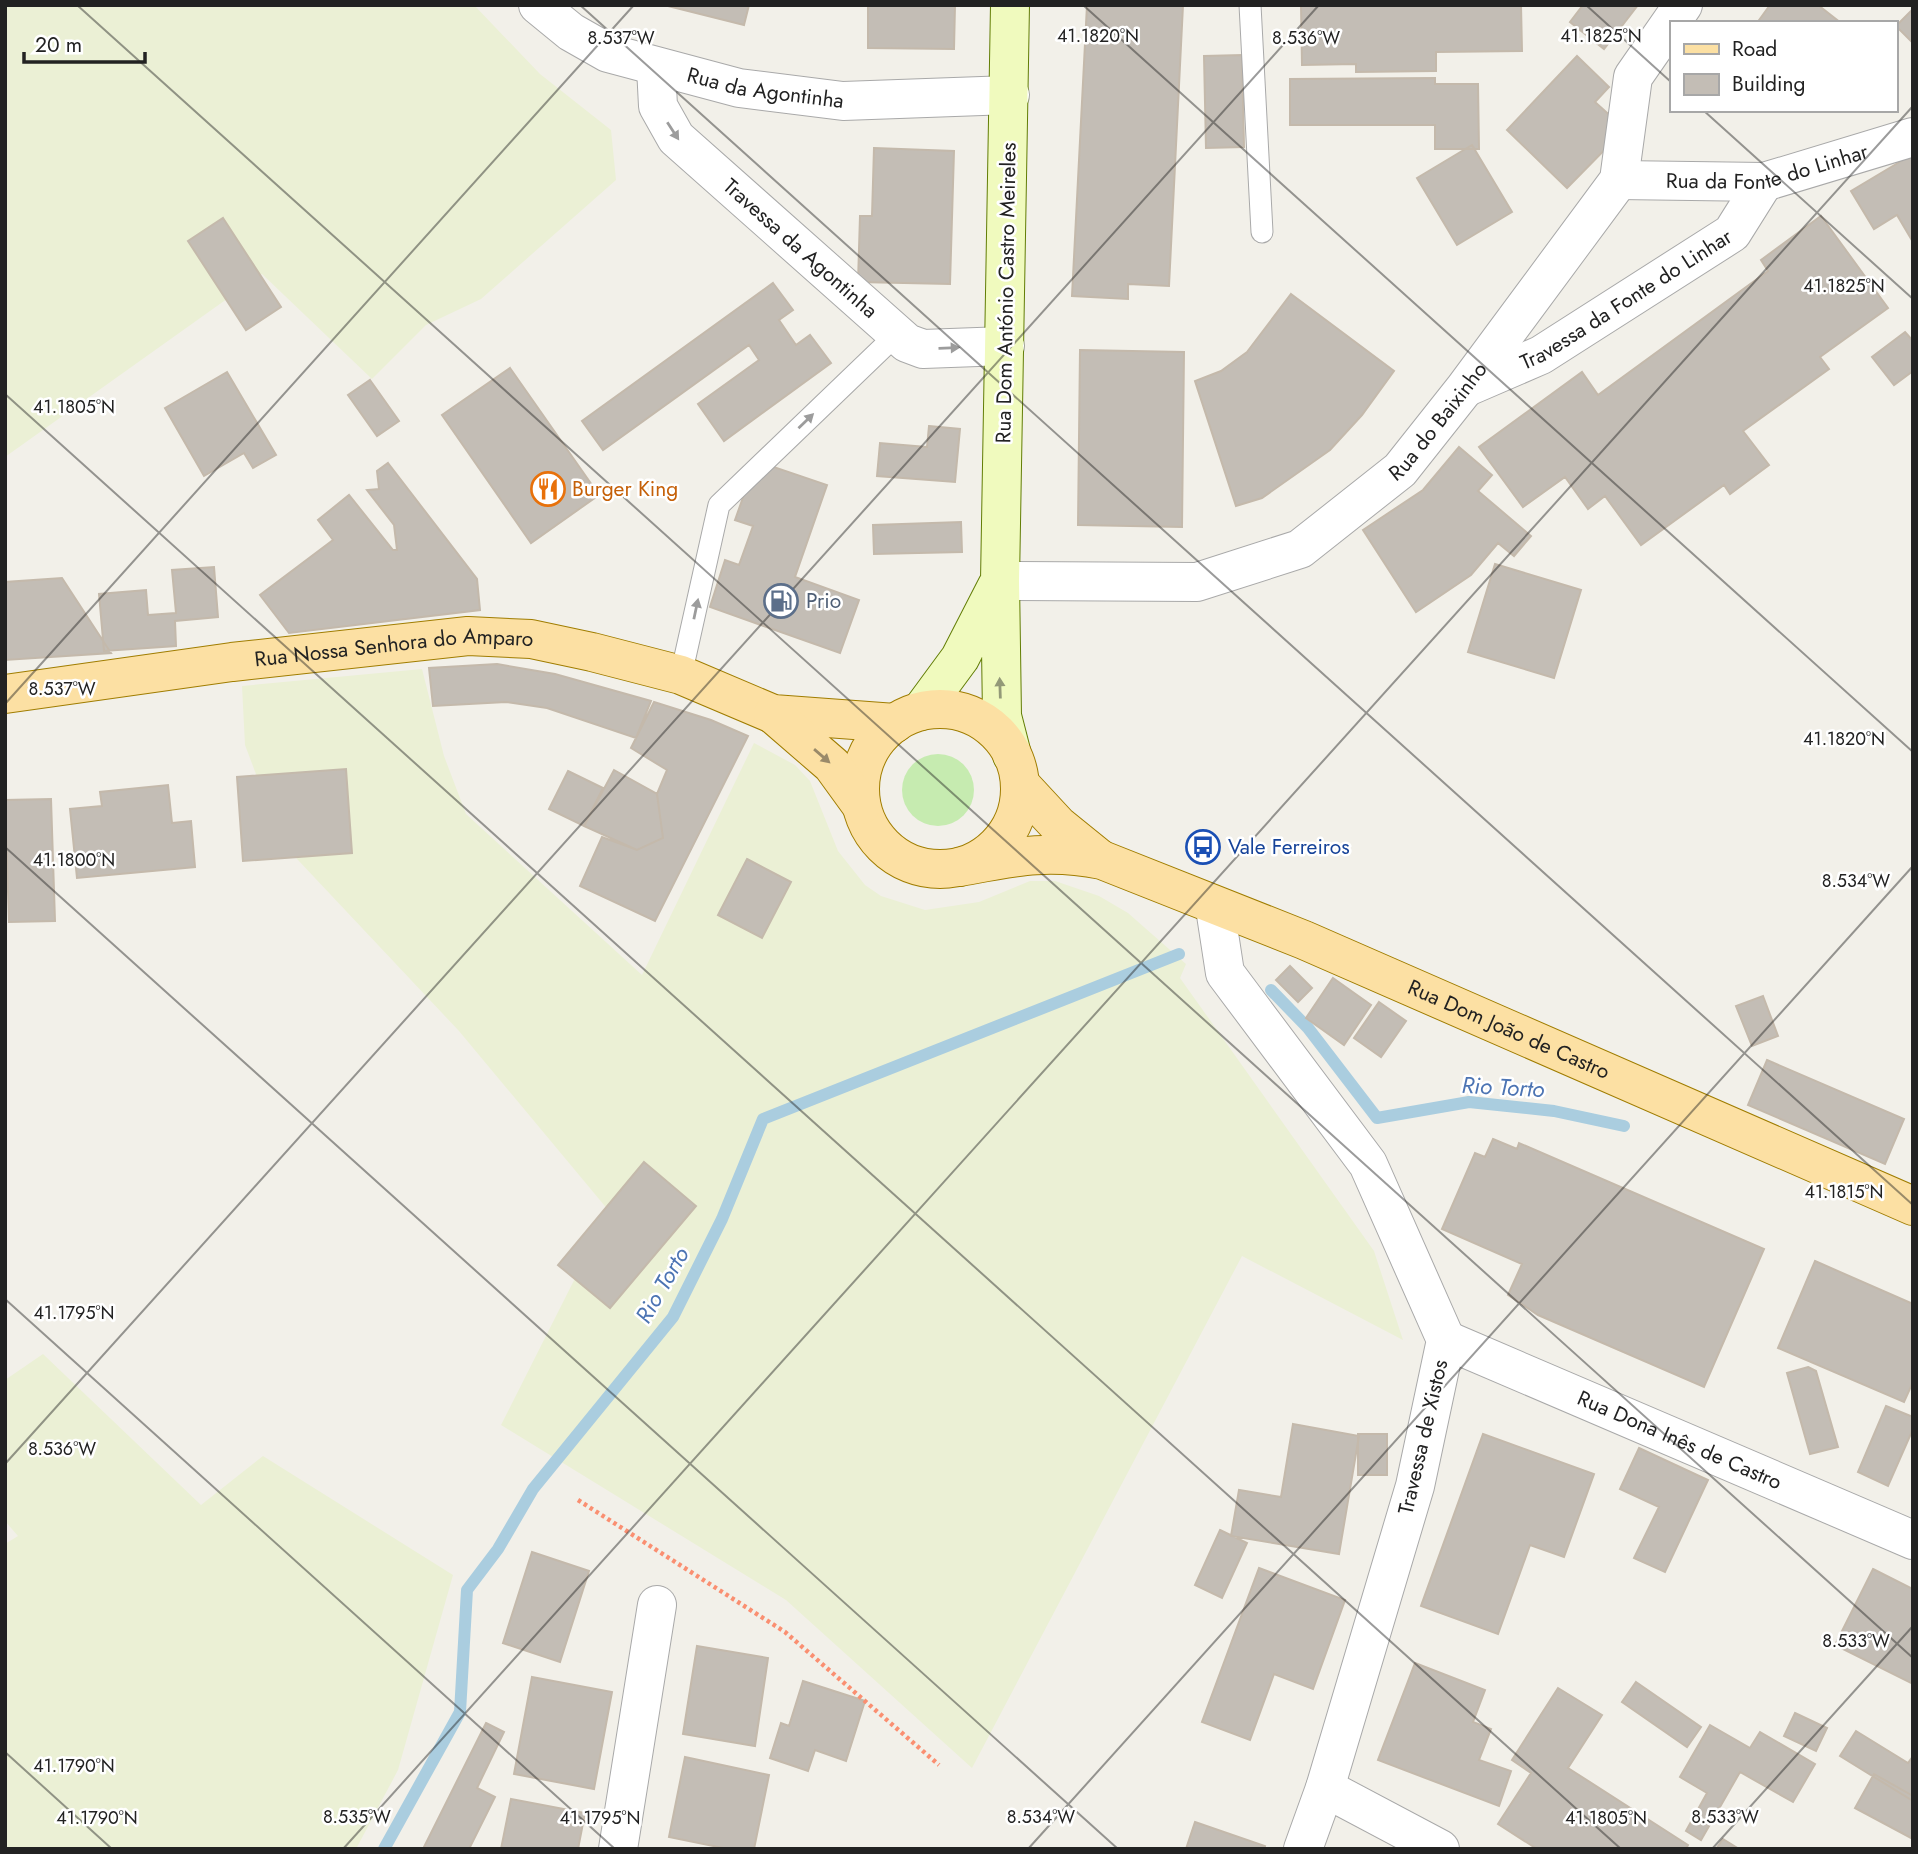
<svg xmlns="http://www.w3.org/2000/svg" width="1918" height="1854" font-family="Jost,sans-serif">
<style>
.farmland{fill:#ebf0d5}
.grass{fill:#c6ebb0}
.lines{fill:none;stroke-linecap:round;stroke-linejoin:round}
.stream{stroke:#aacddf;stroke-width:12}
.building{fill:#c3bdb5;stroke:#c4b9ab;stroke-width:2}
.service-casing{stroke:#a9a9a9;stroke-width:23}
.minor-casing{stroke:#a9a9a9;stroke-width:40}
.secondary-casing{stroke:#627d05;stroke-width:40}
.primary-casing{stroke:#a07d00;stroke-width:40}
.path{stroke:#fa8f71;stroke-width:4.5;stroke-dasharray:3.5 3.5;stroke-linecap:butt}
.service{stroke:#fff;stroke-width:21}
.minor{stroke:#fff;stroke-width:38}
.secondary{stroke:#f0fabe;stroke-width:38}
.primary{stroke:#fce0a3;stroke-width:38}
.oneway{fill:#9c9c9c}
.oneway2{fill:#939978}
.oneway3{fill:#9a8a69}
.ticks{fill:none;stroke:#222;stroke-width:2;stroke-opacity:0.45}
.labels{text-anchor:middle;stroke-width:5;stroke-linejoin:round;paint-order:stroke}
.street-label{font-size:21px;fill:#222;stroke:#fff}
.food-label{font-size:21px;fill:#c56008;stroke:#fff;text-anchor:start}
.service-label{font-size:21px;fill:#4e5e75;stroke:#fff;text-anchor:start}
.transit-label{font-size:21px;fill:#164399;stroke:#fff;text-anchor:start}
.water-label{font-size:23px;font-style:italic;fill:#4c74b3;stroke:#fff}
.ticks-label{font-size:18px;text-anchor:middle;fill:#222;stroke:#fff;stroke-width:5;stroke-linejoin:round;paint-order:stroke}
</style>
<rect width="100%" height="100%" fill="#f2f0e9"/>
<path class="farmland" d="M 5,5 L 474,5 L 540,74 L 611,130 L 616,180 L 481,299 L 426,325 L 372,379 L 262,274 L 5,457 Z
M 422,669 L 444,756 L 466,814 L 642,975 L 754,743 L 795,765 L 810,781 L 838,851 L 865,885 L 881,896 L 925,910 L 979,902 L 1030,881 L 1055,881 L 1099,896 L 1128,913 L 1186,964 L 1180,978 L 1374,1251 L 1403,1340 L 1242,1256 L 972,1768 L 786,1600 L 501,1425 L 609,1211 L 459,1031 L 282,843 L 245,745 L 242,686 Z
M 43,1354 L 201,1505 L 263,1456 L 453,1575 L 398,1770 L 356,1849 L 5,1849 L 5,1544 L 18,1536 L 5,1521 L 5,1380 Z"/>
<path class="grass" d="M902 790a36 36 0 1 1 72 0a36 36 0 1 1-72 0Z"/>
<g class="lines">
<path class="stream" d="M 1271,990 L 1308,1028 L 1377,1118 L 1469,1102 L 1554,1111 L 1624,1126
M 384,1849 L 460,1712 L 467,1590 L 498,1549 L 533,1489 L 673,1317 L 722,1219 L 763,1119 L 1179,954"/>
</g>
<path class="building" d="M 664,5 L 749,5 L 744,25 Z
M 868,5 L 955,5 L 954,49 L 868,48 Z
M 1087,5 L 1183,5 L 1169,286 L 1128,284 L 1128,299 L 1072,296 Z
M 1301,5 L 1521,5 L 1522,51 L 1436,52 L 1436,71 L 1356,72 L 1356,64 L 1302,65 Z
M 1583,5 L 1638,5 L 1604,49 L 1570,22 Z
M 1770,5 L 1818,5 L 1841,23 L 1757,23 Z
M 1913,9 L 1913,43 L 1896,26 Z
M 1242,55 L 1244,147 L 1206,148 L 1204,56 Z
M 1577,56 L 1609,87 L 1595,102 L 1625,129 L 1567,188 L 1507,130 Z
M 1435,78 L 1435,84 L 1478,84 L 1479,149 L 1435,149 L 1435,125 L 1290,125 L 1290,79 Z
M 1472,145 L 1512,212 L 1457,245 L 1417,178 Z
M 874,148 L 954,151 L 950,284 L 858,282 L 860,216 L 872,216 Z
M 1913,154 L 1913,242 L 1897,215 L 1874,229 L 1851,191 Z
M 1821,216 L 1888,308 L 1820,357 L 1829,369 L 1743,431 L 1769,465 L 1730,494 L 1724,485 L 1641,545 L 1605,496 L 1588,509 L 1565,477 L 1523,507 L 1479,447 L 1582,372 L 1598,395 L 1768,271 L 1761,260 Z
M 223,218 L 281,307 L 246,330 L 188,241 Z
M 773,283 L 793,310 L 779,320 L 796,345 L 810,335 L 831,363 L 724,441 L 698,404 L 759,360 L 749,345 L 603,450 L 582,421 Z
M 1291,294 L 1394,371 L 1362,415 L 1330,450 L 1262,498 L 1236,506 L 1195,381 L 1221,371 L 1247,352 Z
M 1905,332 L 1913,341 L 1913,371 L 1894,385 L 1872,357 Z
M 1080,350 L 1184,352 L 1182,527 L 1078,525 Z
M 510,368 L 599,495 L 531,543 L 442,415 Z
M 227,372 L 276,455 L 253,468 L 244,453 L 204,476 L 165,408 Z
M 370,380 L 399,421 L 377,436 L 348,395 Z
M 929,426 L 960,429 L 955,482 L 877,476 L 880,443 L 927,447 Z
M 1459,447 L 1492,475 L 1478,491 L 1531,536 L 1514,556 L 1498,543 L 1471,575 L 1416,612 L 1363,530 L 1423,490 Z
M 756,461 L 827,485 L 795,577 L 859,600 L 840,653 L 710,607 L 725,560 L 739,565 L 753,526 L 735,520 Z
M 388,463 L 477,579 L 480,610 L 289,633 L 260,595 L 333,540 L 318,520 L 349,495 L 393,550 L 397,550 L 394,525 L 367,490 L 379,489 L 377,471 Z
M 961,522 L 962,552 L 874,554 L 873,525 Z
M 1495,564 L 1581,590 L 1554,678 L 1468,652 Z
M 214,567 L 218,617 L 175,621 L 176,646 L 104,651 L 99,594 L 146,590 L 148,615 L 176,613 L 172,570 Z
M 62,578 L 111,653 L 5,660 L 5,582 Z
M 497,664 L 555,674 L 651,701 L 636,738 L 547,708 L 506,702 L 433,706 L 429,668 Z
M 654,702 L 711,720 L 748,736 L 655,921 L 580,886 L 602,837 L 637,850 L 663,838 L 657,794 L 667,770 L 631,748 Z
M 346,769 L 352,853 L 243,861 L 237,777 Z
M 614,770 L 657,794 L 663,838 L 637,850 L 584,826 Z
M 568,771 L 603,788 L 584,826 L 549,809 Z
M 168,785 L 172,823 L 191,821 L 195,867 L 77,878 L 70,809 L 102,806 L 100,792 Z
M 51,799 L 55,921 L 9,922 L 5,800 Z
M 747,859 L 791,882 L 762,938 L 718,915 Z
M 1290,966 L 1312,988 L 1298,1002 L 1276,980 Z
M 1333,978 L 1371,1005 L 1344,1045 L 1306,1018 Z
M 1763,996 L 1778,1036 L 1752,1046 L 1736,1006 Z
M 1379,1002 L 1406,1021 L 1381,1057 L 1354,1038 Z
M 1767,1060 L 1904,1119 L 1885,1164 L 1748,1105 Z
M 1493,1139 L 1517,1149 L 1519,1143 L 1764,1249 L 1704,1387 L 1538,1315 L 1508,1295 L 1522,1264 L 1442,1229 L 1475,1153 L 1485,1157 Z
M 644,1162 L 696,1206 L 610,1308 L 558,1265 Z
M 1815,1261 L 1913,1304 L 1913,1382 L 1904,1402 L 1778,1348 Z
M 1808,1367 L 1816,1371 L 1838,1447 L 1810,1454 L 1787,1373 Z
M 1886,1406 L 1913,1417 L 1913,1429 L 1888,1486 L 1858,1472 Z
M 1293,1424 L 1359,1436 L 1339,1554 L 1231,1536 L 1239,1490 L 1281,1497 Z
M 1358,1434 L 1387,1434 L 1387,1475 L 1358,1475 Z
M 1483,1434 L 1594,1474 L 1564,1557 L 1530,1545 L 1498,1634 L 1421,1606 Z
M 1639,1448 L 1708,1480 L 1665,1572 L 1634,1558 L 1659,1507 L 1620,1489 Z
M 1220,1530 L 1247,1543 L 1222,1598 L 1195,1585 Z
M 532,1552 L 589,1571 L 560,1662 L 503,1643 Z
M 1259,1568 L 1345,1600 L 1313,1689 L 1274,1674 L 1250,1740 L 1202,1722 Z
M 1873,1569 L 1913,1589 L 1913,1684 L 1835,1645 Z
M 697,1646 L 768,1658 L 755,1746 L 683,1734 Z
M 1415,1663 L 1485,1690 L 1473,1722 L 1491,1729 L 1479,1760 L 1511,1771 L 1499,1806 L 1378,1760 Z
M 532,1677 L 612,1692 L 594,1789 L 514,1774 Z
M 803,1681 L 865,1701 L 846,1761 L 815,1750 L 808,1771 L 770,1758 L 781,1723 L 789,1726 Z
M 1636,1682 L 1701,1727 L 1687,1747 L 1622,1702 Z
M 1558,1688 L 1602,1715 L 1568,1768 L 1688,1845 L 1686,1849 L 1537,1849 L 1498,1824 L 1531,1773 L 1512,1760 Z
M 1795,1713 L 1827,1728 L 1816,1751 L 1784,1736 Z
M 486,1723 L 504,1732 L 477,1788 L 495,1797 L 469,1849 L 423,1849 Z
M 1710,1725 L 1750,1748 L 1760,1732 L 1815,1764 L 1793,1802 L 1740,1772 L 1701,1840 L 1686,1831 L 1707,1793 L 1680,1777 Z
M 1856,1731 L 1908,1763 L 1913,1756 L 1913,1801 L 1840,1756 Z
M 685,1757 L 769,1775 L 754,1849 L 728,1849 L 669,1837 Z
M 1874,1774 L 1913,1796 L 1913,1839 L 1855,1808 Z
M 511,1799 L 585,1813 L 578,1849 L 501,1849 Z
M 1195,1822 L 1265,1846 L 1264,1849 L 1186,1849 Z
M 1723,1839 L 1739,1849 L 1716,1849 Z"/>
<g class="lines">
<g class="service-casing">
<path id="service" d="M 1250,5 L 1262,232
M 681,675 L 719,505 L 896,335"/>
</g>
<g class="minor-casing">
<g id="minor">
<path id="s1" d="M 538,5 L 571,32 L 608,53 L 739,88 L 843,101 L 1010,95"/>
<path id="s2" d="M 656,67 L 658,106 L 676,138 L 907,343 L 923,349 L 1005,346"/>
<path id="s3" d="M 1619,180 L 1764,182 L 1913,137"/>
<path id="s4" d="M 1467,387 L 1541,355 L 1732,233 L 1764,182"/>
<path id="s5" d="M 1000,581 L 1197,582 L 1300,549 L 1400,470 L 1465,388 L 1619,180 L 1633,77 L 1683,5"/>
<path d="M 1215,908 L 1225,973 L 1368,1164 L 1446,1340 L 1415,1486 L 1325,1788 L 1303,1849"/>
<path id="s6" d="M 1446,1340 L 1913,1540"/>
<path d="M 1325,1788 L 1440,1849"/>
<path d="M 618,1849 L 657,1605"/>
</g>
</g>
<g class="secondary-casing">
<path id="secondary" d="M 1010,5 L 1000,581 L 1002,716 L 1012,755
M 921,711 L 960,658 L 997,586"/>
</g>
<g class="primary-casing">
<g id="primary">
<path id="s7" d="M 5,694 L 232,662 L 468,636 L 531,639 L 592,652 L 681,675 L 773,714 L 895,723"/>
<circle cx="940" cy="789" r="80"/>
<path d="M 773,714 L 832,765 L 861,805"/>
<path d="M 1020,784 L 1058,825 L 1100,859"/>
<path id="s8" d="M 960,867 C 1014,857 1047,849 1102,860 L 1304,940 L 1913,1206"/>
</g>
</g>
<path class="path" d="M 578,1500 L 785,1632 L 939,1765"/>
<use href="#service" class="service"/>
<use href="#minor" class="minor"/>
<use href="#secondary" class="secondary"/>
<use href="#primary" class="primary"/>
</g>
<defs><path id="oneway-solid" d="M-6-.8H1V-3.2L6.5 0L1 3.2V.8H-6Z" transform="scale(1.75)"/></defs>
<g class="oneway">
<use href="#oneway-solid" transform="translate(673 131) rotate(57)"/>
<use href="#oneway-solid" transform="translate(949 348) rotate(-2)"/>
<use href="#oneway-solid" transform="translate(806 421) rotate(-44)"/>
<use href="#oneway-solid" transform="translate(696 609) rotate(-78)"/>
</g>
<use class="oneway2" href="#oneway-solid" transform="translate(1000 688) rotate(-92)"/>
<use class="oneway3" href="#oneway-solid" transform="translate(822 756) rotate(41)"/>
<path class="ticks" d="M 77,5 L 1913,1658M 580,5 L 1913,1205M 1083,5 L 1913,752M 1586,5 L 1671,82M 1703,110 L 1913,299M 5,394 L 1621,1849M 5,704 L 634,5M 5,847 L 1118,1849M 5,1299 L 615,1849M 5,1464 L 1319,5M 5,1752 L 112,1849M 343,1849 L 1913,106M 1028,1849 L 1913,866M 1712,1849 L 1913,1626"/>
<defs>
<g id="restaurant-ring" transform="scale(1.75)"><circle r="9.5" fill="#fff" stroke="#e8710a" stroke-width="1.5"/><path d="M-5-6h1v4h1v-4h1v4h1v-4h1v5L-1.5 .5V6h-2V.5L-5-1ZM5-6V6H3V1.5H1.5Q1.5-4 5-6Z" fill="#e8710a"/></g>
<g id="fuel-ring" transform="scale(1.75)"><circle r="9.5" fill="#fff" stroke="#5c6f8a" stroke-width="1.5"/><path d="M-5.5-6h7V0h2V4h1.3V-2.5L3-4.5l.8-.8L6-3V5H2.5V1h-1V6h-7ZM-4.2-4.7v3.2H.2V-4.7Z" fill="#5c6f8a"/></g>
<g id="bus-ring" transform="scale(1.75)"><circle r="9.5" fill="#fff" stroke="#1a4fb4" stroke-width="1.5"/><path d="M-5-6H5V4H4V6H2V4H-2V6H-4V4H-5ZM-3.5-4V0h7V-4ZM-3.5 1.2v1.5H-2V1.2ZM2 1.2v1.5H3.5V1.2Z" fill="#1a4fb4"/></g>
</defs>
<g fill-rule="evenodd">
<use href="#restaurant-ring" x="548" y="489"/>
<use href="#fuel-ring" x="781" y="601"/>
<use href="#bus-ring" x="1203" y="847"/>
</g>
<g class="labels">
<g class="street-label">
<text dy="7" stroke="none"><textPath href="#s1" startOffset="247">Rua da Agontinha</textPath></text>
<text dy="7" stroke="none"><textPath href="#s3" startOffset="150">Rua da Fonte do Linhar</textPath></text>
<text dy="7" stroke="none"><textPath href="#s2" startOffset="242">Travessa da Agontinha</textPath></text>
<text transform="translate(1006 293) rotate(-89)" y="7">Rua Dom António Castro Meireles</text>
<text dy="7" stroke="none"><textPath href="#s4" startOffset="182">Travessa da Fonte do Linhar</textPath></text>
<text dy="7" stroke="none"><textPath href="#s5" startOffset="494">Rua do Baixinho</textPath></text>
<text dy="7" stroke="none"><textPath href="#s7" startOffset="392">Rua Nossa Senhora do Amparo</textPath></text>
<text dy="7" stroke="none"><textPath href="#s8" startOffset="584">Rua Dom João de Castro</textPath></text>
<text transform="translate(1423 1437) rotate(-77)" y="7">Travessa de Xistos</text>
<text dy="7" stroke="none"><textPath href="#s6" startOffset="254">Rua Dona Inês de Castro</textPath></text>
</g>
<g class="food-label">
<text x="572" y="496">Burger King</text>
</g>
<g class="service-label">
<text x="806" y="608">Prio</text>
</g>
<g class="transit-label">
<text x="1228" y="854">Vale Ferreiros</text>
</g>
<g class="water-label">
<text transform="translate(1503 1087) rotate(3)" y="8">Rio Torto</text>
<text transform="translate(662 1285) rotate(-60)" y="8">Rio Torto</text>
</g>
</g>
<g class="ticks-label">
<text x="1601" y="42">41.1825°N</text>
<text x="1098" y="42">41.1820°N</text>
<text x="621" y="44">8.537°W</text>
<text x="1306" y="44">8.536°W</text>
<text x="1844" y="292">41.1825°N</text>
<text x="74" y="413">41.1805°N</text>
<text x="62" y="695">8.537°W</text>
<text x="1844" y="745">41.1820°N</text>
<text x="74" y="866">41.1800°N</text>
<text x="1856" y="887">8.534°W</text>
<text x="1844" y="1198">41.1815°N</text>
<text x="74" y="1319">41.1795°N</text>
<text x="62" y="1455">8.536°W</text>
<text x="1856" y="1647">8.533°W</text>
<text x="74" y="1772">41.1790°N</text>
<text x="357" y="1823">8.535°W</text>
<text x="1041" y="1823">8.534°W</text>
<text x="1725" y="1823">8.533°W</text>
<text x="97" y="1824">41.1790°N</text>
<text x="600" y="1824">41.1795°N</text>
<text x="1606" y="1824">41.1805°N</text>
</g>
<rect width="1918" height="1854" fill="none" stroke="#222222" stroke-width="14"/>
<rect x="1670" y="21" width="228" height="91" fill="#ffffff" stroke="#a7a7a7" stroke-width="2"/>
<rect x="1684" y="44" width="35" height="10" fill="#fce0a3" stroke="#a7a7a7" stroke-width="2"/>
<text x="1732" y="56" font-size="21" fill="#222222">Road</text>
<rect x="1684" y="74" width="35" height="21" fill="#c3bdb5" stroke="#a7a7a7" stroke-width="2"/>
<text x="1732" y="91" font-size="21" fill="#222222">Building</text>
<path d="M24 52v10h121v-10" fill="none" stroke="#222222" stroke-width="3.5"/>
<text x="35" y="52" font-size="21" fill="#222222" stroke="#ffffff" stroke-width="5" paint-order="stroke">20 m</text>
</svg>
